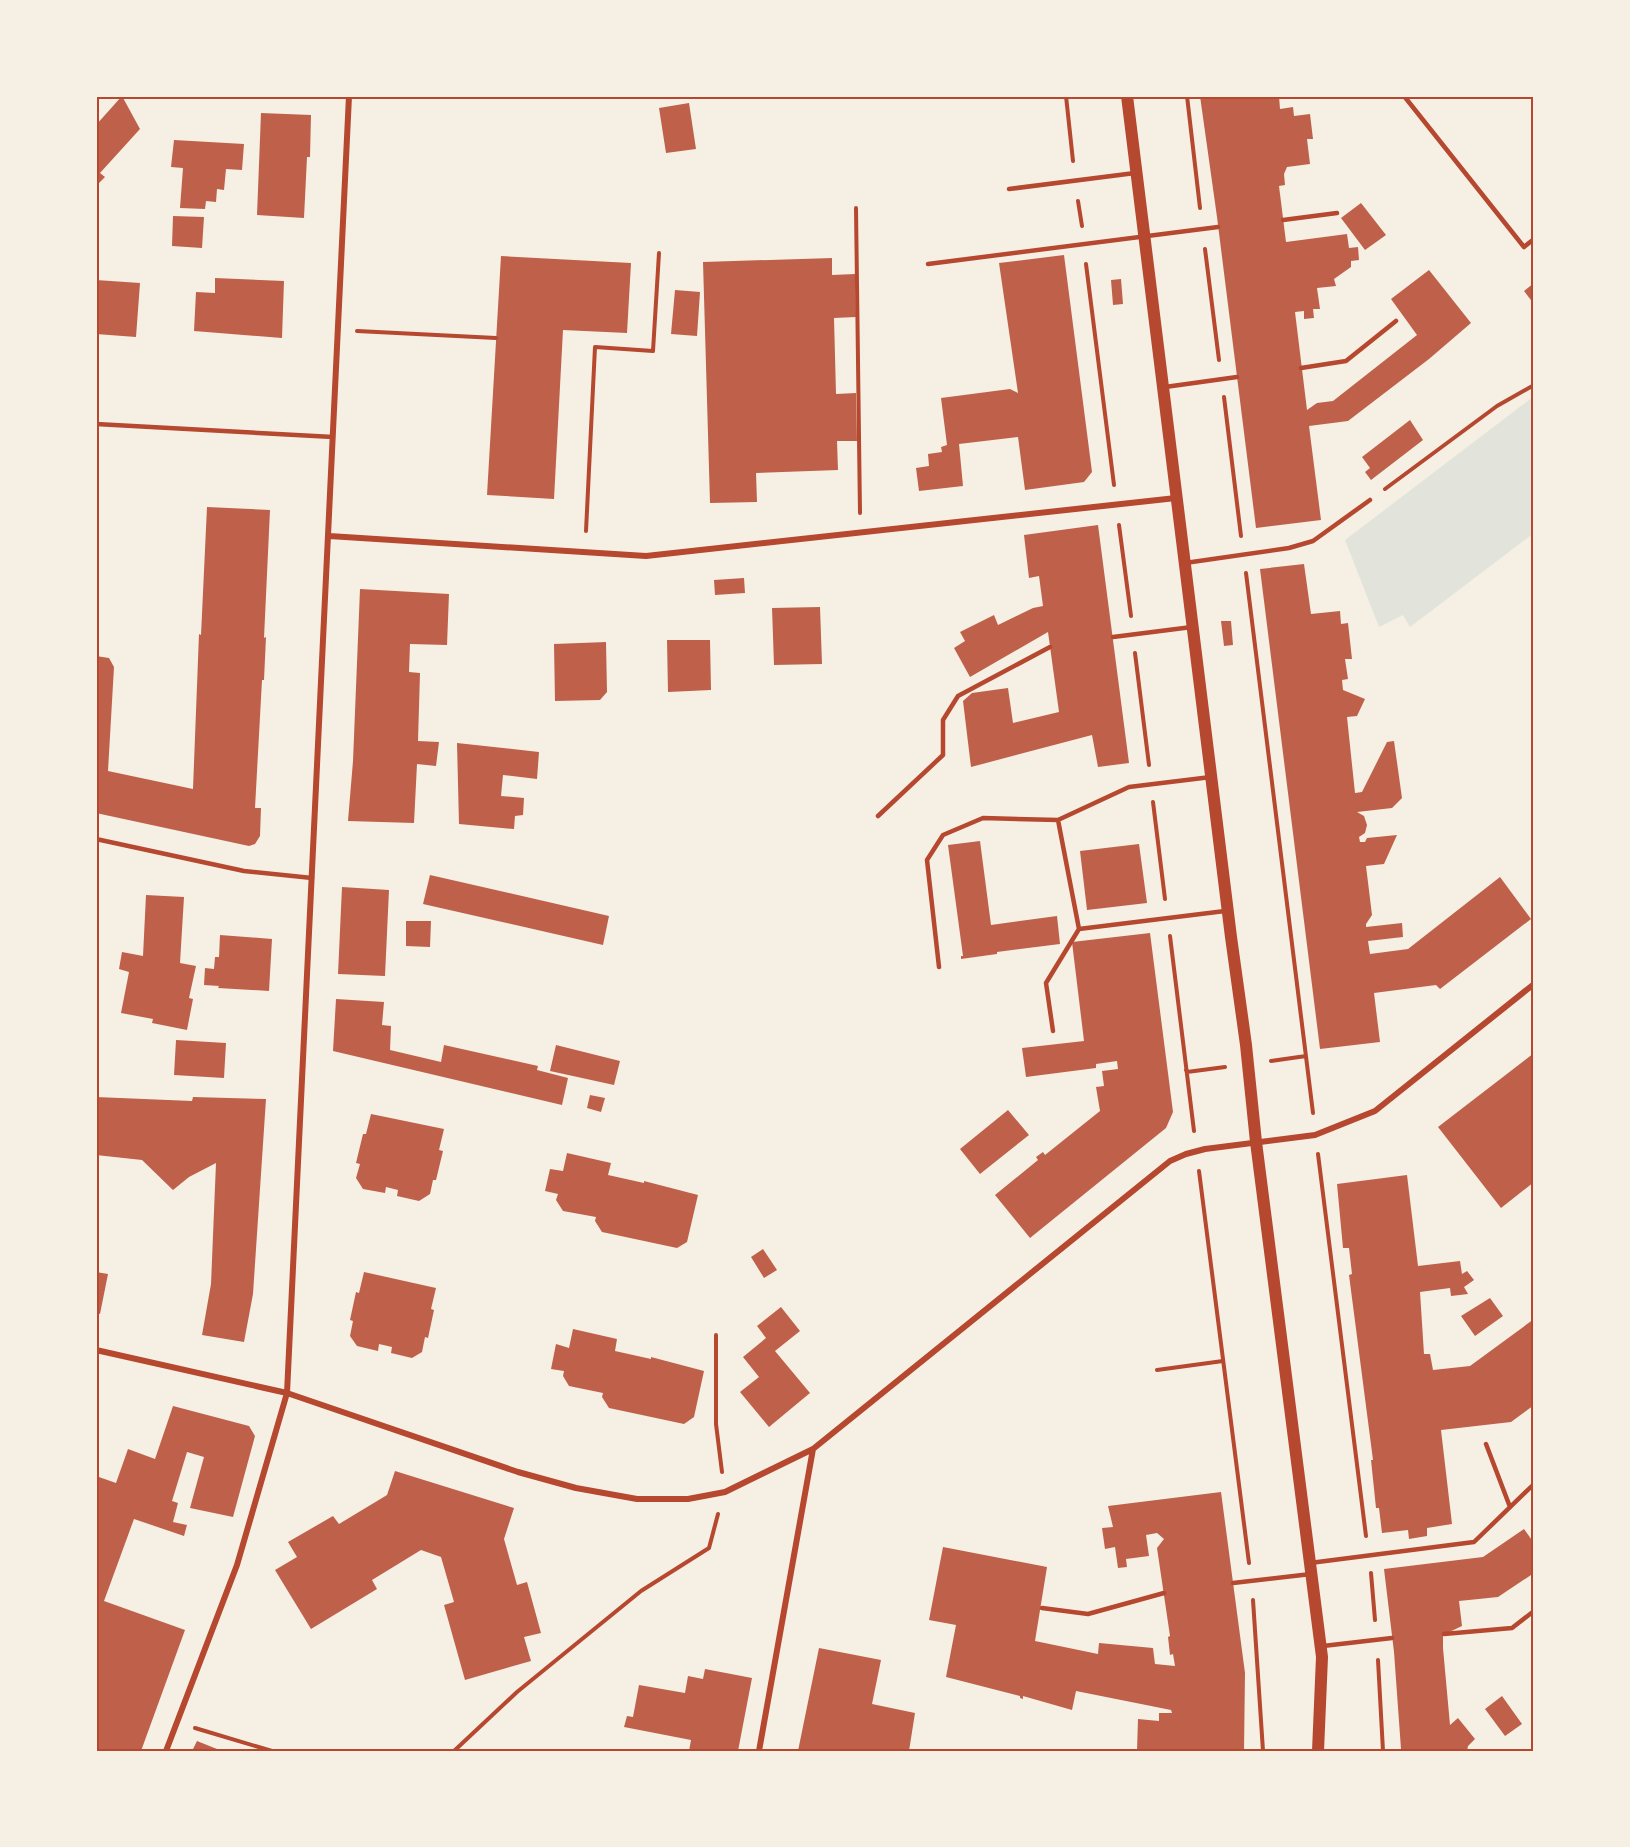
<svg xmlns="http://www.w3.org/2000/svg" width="1630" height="1847" font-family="'Roboto Serif',serif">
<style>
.green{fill:#e2e4dc}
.building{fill:#bf614a}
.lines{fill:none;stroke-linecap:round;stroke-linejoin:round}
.path{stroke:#b5482f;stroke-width:4}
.service{stroke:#b5482f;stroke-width:4.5}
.minor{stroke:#b5482f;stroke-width:6}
.secondary{stroke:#b5482f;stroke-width:12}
.neatline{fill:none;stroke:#b5482f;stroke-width:2}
</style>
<rect width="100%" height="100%" fill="#f6efe4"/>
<path class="green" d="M 1533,397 L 1534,533 L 1410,627 L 1403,615 L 1379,627 L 1345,540 Z"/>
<path class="building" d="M 122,96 L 140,129 L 100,173 L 105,177 L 98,184 L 96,182 L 96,125 Z
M 1200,96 L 1279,96 L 1280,109 L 1293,107 L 1294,116 L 1310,114 L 1313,139 L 1307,139 L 1310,164 L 1287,167 L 1284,174 L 1285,185 L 1279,186 L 1286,242 L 1347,234 L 1349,248 L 1358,247 L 1359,260 L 1351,261 L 1351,267 L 1334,279 L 1336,286 L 1317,288 L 1320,309 L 1313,309 L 1314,318 L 1304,319 L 1304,311 L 1295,312 L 1307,410 L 1317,403 L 1333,401 L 1417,335 L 1391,299 L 1429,270 L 1471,323 L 1429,359 L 1348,421 L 1309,426 L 1321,520 L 1256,528 L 1217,217 Z
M 689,103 L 696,149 L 666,153 L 659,108 Z
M 261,113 L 311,115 L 310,157 L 307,157 L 304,218 L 257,215 Z
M 174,140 L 244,144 L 242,170 L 226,169 L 224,190 L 217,189 L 216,202 L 206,201 L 205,209 L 180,208 L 183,168 L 171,167 Z
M 1361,203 L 1386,235 L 1365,250 L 1341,218 Z
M 173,216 L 204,217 L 202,248 L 172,246 Z
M 1064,255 L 1092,472 L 1084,482 L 1025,490 L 1018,437 L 959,444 L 963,486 L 919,491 L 916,468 L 929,466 L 928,454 L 942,452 L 941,447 L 947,445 L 941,398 L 1010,389 L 1018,393 L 999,263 Z
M 501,256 L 631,263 L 627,333 L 563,330 L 554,499 L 487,495 Z
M 832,258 L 832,275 L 855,274 L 856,317 L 834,318 L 836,394 L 856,393 L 857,441 L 837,441 L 838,470 L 756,473 L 757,502 L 710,503 L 703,262 Z
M 215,278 L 284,281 L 282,338 L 194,331 L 196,292 L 215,293 Z
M 1121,279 L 1123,304 L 1113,305 L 1111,280 Z
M 96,280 L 140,283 L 136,337 L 96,334 Z
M 1534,283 L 1534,304 L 1524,291 Z
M 675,290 L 700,292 L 697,336 L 671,334 Z
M 1410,420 L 1423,440 L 1371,480 L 1365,472 L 1370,468 L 1362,457 Z
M 207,507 L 270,510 L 264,638 L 266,637 L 264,680 L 262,680 L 255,808 L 261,808 L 260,836 L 255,844 L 249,846 L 96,813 L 96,656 L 109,658 L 114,667 L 108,771 L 193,789 L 199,634 L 201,635 Z
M 1098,525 L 1129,763 L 1098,767 L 1092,735 L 971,767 L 963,701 L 972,693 L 1008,688 L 1013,723 L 1059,712 L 1048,632 L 970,677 L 954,648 L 965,641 L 960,632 L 994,615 L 998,625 L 1033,608 L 1043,606 L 1039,576 L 1029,578 L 1024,535 Z
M 1304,564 L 1311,614 L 1340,611 L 1341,624 L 1348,623 L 1352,659 L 1345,659 L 1348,679 L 1342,680 L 1343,690 L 1365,699 L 1357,716 L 1347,717 L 1355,793 L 1362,792 L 1387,742 L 1394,741 L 1402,798 L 1392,808 L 1357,812 L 1364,816 L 1367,825 L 1365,833 L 1359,837 L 1360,842 L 1365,842 L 1367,838 L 1397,835 L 1384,864 L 1366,866 L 1372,915 L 1366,924 L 1366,927 L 1402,923 L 1403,937 L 1368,941 L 1370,954 L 1408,949 L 1500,877 L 1531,919 L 1440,989 L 1436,985 L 1374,993 L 1380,1042 L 1320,1049 L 1260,569 Z
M 744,578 L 745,593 L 715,595 L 714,580 Z
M 360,589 L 449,594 L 447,645 L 410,644 L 409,672 L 420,673 L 418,741 L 439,742 L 436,766 L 417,764 L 414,823 L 348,821 L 353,761 Z
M 820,607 L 822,664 L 774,665 L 772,608 Z
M 1221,621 L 1231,621 L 1233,645 L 1224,646 Z
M 667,640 L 710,640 L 711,690 L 668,692 Z
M 606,642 L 607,692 L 600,700 L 555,701 L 554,644 Z
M 457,743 L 539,752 L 537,779 L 503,775 L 501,796 L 524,798 L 523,815 L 515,816 L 514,829 L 459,824 Z
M 980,841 L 991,925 L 1057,916 L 1060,944 L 997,952 L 997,954 L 961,959 L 961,956 L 963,956 L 948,845 Z
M 1139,844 L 1147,903 L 1087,910 L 1080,851 Z
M 430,875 L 609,916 L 603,945 L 423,904 Z
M 342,887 L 389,890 L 385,976 L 338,974 Z
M 146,895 L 184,897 L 180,963 L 196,966 L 189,998 L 193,999 L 187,1030 L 152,1023 L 153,1019 L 121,1013 L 129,972 L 119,969 L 122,952 L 143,956 Z
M 406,921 L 431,921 L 430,947 L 406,946 Z
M 1150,933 L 1173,1112 L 1166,1128 L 1030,1238 L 995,1195 L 1038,1160 L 1036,1157 L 1043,1152 L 1045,1155 L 1100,1111 L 1096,1087 L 1104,1086 L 1102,1071 L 1118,1069 L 1117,1061 L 1096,1064 L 1096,1068 L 1026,1077 L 1022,1048 L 1084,1041 L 1072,942 Z
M 220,935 L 272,939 L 269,991 L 218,988 L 219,986 L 204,985 L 205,968 L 214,969 L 215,957 L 219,957 Z
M 336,999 L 384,1002 L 382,1025 L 391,1026 L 390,1050 L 441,1062 L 444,1045 L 538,1066 L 537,1070 L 568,1078 L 562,1105 L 333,1051 Z
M 176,1040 L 226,1043 L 224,1078 L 174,1075 Z
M 556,1045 L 620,1061 L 614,1085 L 550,1071 Z
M 1534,1053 L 1534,1182 L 1501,1208 L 1438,1127 Z
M 590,1095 L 605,1098 L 601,1112 L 587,1108 Z
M 96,1097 L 192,1101 L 193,1097 L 266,1099 L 253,1294 L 244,1342 L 202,1335 L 211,1284 L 216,1163 L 189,1177 L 173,1190 L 142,1160 L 96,1155 Z
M 1008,1110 L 1029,1135 L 980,1174 L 960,1149 Z
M 371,1114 L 444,1129 L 439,1150 L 443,1151 L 436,1180 L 433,1180 L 430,1194 L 419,1201 L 397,1196 L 398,1190 L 386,1187 L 385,1193 L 363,1189 L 356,1178 L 360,1164 L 356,1163 L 363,1134 L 366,1134 Z
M 567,1153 L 611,1163 L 608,1175 L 644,1183 L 644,1181 L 698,1195 L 687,1242 L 677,1248 L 602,1232 L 595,1221 L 596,1217 L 563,1211 L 556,1200 L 558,1194 L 545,1191 L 550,1169 L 563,1171 Z
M 1407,1175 L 1418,1266 L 1460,1261 L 1462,1274 L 1467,1271 L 1474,1280 L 1464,1287 L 1468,1294 L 1451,1296 L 1450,1288 L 1420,1292 L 1424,1354 L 1430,1354 L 1433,1370 L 1470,1366 L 1534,1319 L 1534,1405 L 1511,1422 L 1441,1430 L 1452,1524 L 1427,1528 L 1427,1536 L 1409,1539 L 1408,1530 L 1382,1533 L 1379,1508 L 1376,1508 L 1371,1460 L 1373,1460 L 1349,1275 L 1352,1274 L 1349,1248 L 1343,1248 L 1337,1184 Z
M 763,1249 L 777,1270 L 764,1278 L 751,1257 Z
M 96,1272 L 108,1274 L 100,1314 L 96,1313 Z
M 364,1272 L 436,1288 L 431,1309 L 434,1310 L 428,1338 L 425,1337 L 422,1352 L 412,1358 L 391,1353 L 392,1347 L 379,1344 L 378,1351 L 357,1346 L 350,1336 L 353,1321 L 350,1320 L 356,1292 L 359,1293 Z
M 1490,1298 L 1503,1316 L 1475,1336 L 1461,1316 Z
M 781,1307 L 800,1331 L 775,1351 L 810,1393 L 769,1427 L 740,1392 L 759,1377 L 743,1357 L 766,1338 L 757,1326 Z
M 573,1329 L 617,1339 L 615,1351 L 651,1359 L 651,1357 L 704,1371 L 694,1417 L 684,1424 L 609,1408 L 602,1397 L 603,1393 L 569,1386 L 563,1376 L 564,1371 L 551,1369 L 556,1344 L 569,1348 Z
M 173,1406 L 249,1426 L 255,1436 L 233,1517 L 190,1508 L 204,1457 L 187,1452 L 172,1501 L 178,1503 L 173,1522 L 187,1525 L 184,1536 L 134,1519 L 104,1601 L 185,1630 L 141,1751 L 96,1751 L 96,1476 L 116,1483 L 128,1449 L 155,1459 Z
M 395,1471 L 514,1508 L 504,1539 L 517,1585 L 527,1582 L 541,1633 L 524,1637 L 531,1661 L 465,1680 L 444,1605 L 454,1602 L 441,1557 L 421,1550 L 372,1580 L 377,1589 L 311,1629 L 275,1570 L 297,1557 L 288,1542 L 333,1516 L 339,1524 L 387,1495 Z
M 1221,1492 L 1245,1673 L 1244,1751 L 1137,1751 L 1138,1719 L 1159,1721 L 1159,1713 L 1172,1713 L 1171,1710 L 1076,1691 L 1072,1710 L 1023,1696 L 1023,1699 L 1020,1698 L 1020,1696 L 946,1677 L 956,1625 L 929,1620 L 943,1547 L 1047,1567 L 1035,1641 L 1098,1654 L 1099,1643 L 1153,1648 L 1155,1664 L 1175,1666 L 1173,1654 L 1170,1655 L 1168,1637 L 1170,1636 L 1157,1548 L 1164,1539 L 1157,1533 L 1146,1535 L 1149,1556 L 1126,1559 L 1127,1567 L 1118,1568 L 1115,1547 L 1105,1549 L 1102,1528 L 1113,1527 L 1108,1506 Z
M 1524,1529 L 1534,1543 L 1534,1573 L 1498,1597 L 1459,1601 L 1462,1626 L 1443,1635 L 1443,1648 L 1450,1725 L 1458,1718 L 1475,1739 L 1468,1746 L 1467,1751 L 1405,1751 L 1401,1749 L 1394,1652 L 1384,1569 L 1483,1557 Z
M 819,1648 L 881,1660 L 872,1704 L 915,1713 L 909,1751 L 798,1751 Z
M 705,1669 L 752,1678 L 738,1751 L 689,1751 L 691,1740 L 624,1727 L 627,1716 L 633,1717 L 639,1685 L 685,1693 L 688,1676 L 703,1679 Z
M 1502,1696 L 1522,1724 L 1505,1736 L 1485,1709 Z
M 197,1741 L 222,1751 L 192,1751 Z"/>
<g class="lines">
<path class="path" d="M 1066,96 L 1073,161
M 1187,96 L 1200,208
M 1078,201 L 1082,226
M 856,208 L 860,513
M 1205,249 L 1219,360
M 1086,264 L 1114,485
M 357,331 L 496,338
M 1224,397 L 1241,536
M 1385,489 L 1497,406 L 1534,385
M 1119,525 L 1131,616
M 586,531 L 595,347 L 653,351 L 659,253
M 1246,573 L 1313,1113
M 1135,653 L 1149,765
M 1153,802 L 1165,899
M 1170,936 L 1194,1131
M 1271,1061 L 1306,1056
M 1186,1070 L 1187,1072 L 1225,1067
M 1318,1154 L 1366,1536
M 1199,1171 L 1249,1563
M 716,1335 L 716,1424 L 722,1472
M 1157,1370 L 1223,1361
M 1371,1573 L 1375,1620
M 1253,1600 L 1263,1751
M 1378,1660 L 1383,1751
M 195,1728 L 272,1751
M 454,1751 L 517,1692 L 641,1591 L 709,1548 L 718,1514"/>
<path class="service" d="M 1404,96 L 1524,247 L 1534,239
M 1009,189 L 1135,173
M 1283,220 L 1337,213
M 928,264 L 1218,227
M 1301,368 L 1346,361 L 1396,321
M 1165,387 L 1237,377
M 96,424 L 333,437
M 1185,563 L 1289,548 L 1313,541 L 1370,500
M 1113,637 L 1192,627
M 1211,777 L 1129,787 L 1058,820 L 1079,929 L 1225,911
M 878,816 L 943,755 L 943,720 L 958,696 L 1050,647
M 96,839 L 244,871 L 312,878
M 939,967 L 927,860 L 943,835 L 983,818 L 1058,820
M 1053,1031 L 1046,983 L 1079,929
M 1486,1444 L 1510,1507
M 1310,1563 L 1474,1542 L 1534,1484
M 1233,1583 L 1311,1574
M 1042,1608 L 1088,1614 L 1164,1593
M 1444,1634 L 1512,1628 L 1534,1611
M 1323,1646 L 1392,1638"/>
<path class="minor" d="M 329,536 L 646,556 L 1176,498
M 96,1350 L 287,1393 L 518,1472 L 576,1488 L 637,1499 L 688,1499 L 725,1492 L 813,1449 L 1170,1161 L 1186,1154 L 1205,1149 L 1315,1135 L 1375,1111 L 1534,984
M 166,1751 L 237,1565 L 287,1393 L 349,96
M 759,1751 L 813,1449"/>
<path class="secondary" d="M 1127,96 L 1231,937 L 1246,1045 L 1256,1142 L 1322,1657 L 1318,1751"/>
</g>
<rect width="1630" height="1847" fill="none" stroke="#f6efe4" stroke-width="195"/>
<rect x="98" y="98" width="1434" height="1652" class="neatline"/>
</svg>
